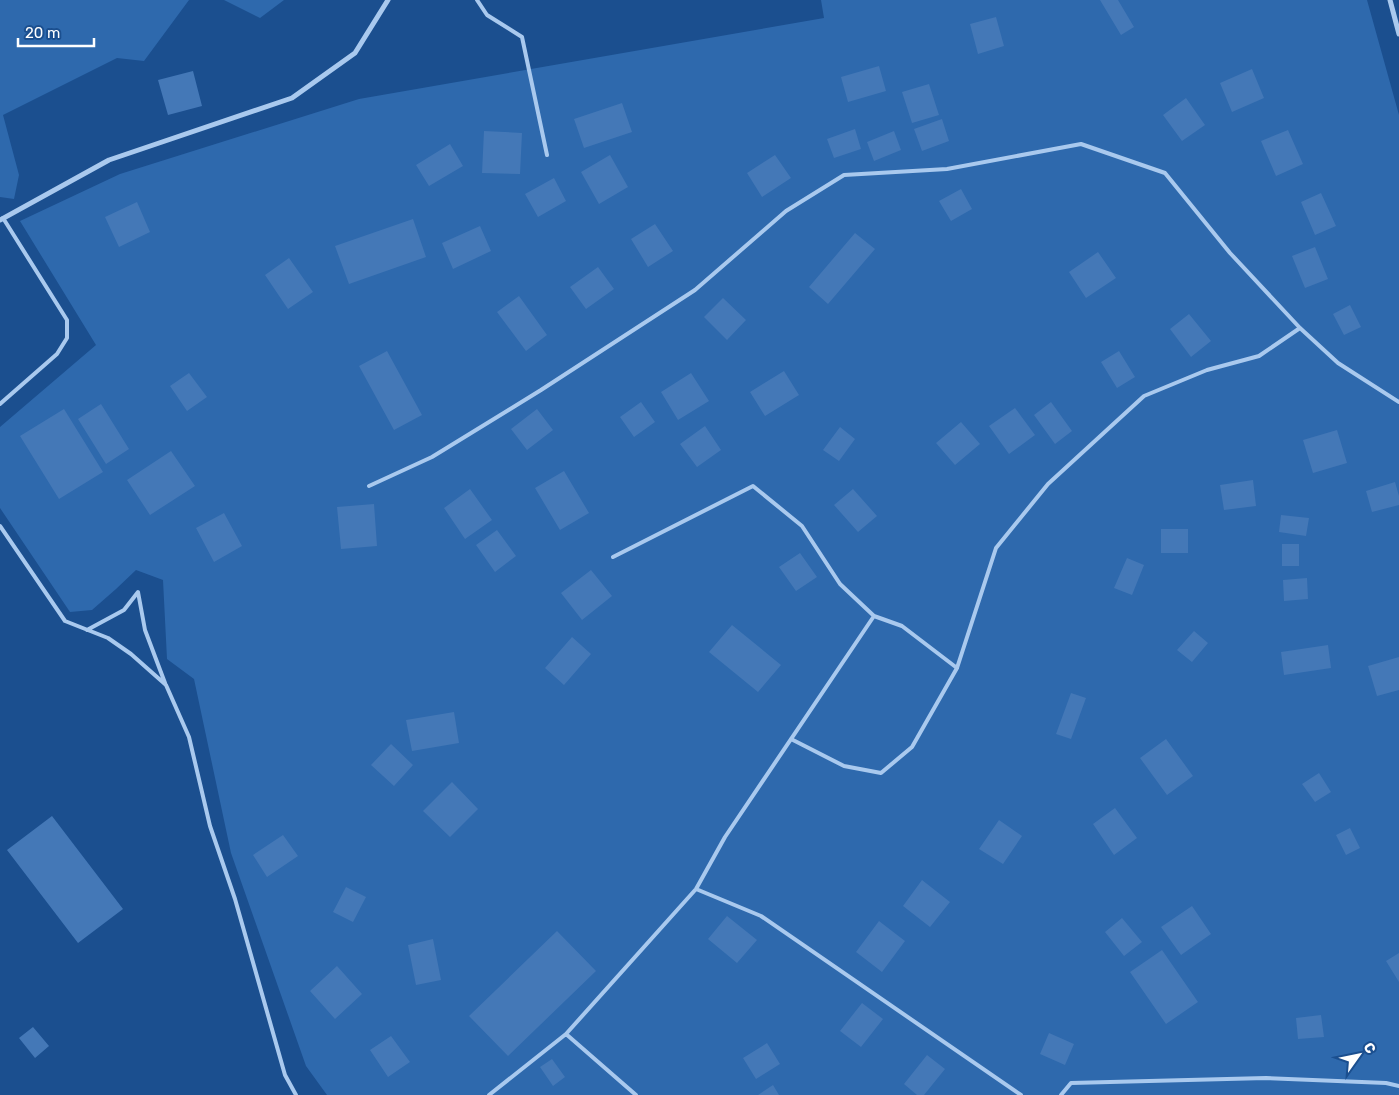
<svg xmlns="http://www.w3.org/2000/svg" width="1399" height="1095" font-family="Rubik,sans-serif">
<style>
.green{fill:#2e69ad}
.building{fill:#4478b7}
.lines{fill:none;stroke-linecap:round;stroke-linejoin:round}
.service{stroke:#a9c9ee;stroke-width:4}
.minor{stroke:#a9c9ee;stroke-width:5}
</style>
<rect width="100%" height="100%" fill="#1b4f8f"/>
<path class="green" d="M 0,0 L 189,0 L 144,61 L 117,58 L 3,115 L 19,175 L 14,199 L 0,197 Z
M 224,0 L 284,0 L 260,18 Z
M 821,0 L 1367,0 L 1399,115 L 1399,1095 L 327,1095 L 306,1066 L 231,853 L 194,679 L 167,659 L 163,580 L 136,570 L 116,589 L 92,610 L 70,612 L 0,508 L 0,427 L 96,345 L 20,221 L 120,174 L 359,99 L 824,18 Z"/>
<path class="building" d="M 1100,0 L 1118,0 L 1134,27 L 1121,35 Z
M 996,17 L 1004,46 L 978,54 L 970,24 Z
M 879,66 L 886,91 L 848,102 L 841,77 Z
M 1252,69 L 1264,98 L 1232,112 L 1220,83 Z
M 193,71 L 202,106 L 168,115 L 158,80 Z
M 929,84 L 939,115 L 912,123 L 902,92 Z
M 1186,98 L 1205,125 L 1182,141 L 1163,115 Z
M 622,103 L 632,132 L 584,148 L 574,119 Z
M 942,119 L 949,141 L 922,151 L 914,129 Z
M 855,129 L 861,149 L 834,158 L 827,139 Z
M 1288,130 L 1303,164 L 1276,176 L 1261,141 Z
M 484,131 L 522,133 L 520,174 L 482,173 Z
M 894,131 L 901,150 L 874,161 L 867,142 Z
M 450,144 L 463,166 L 429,186 L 416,165 Z
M 610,155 L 628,187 L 599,204 L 581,172 Z
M 775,155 L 791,178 L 762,197 L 747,173 Z
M 554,178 L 566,201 L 538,217 L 525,194 Z
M 961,189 L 972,209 L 951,221 L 939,201 Z
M 1321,193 L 1336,226 L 1315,235 L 1301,202 Z
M 137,202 L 150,232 L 119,247 L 105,217 Z
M 413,219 L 426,257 L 349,284 L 335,246 Z
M 655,224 L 673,251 L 648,267 L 631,239 Z
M 480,226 L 491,251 L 453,269 L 442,243 Z
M 855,233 L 875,249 L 828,304 L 809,287 Z
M 1315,247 L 1328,279 L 1305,288 L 1292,256 Z
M 1098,252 L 1116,278 L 1086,298 L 1069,272 Z
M 289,258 L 313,292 L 288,309 L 265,275 Z
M 598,267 L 614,289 L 586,309 L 570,287 Z
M 519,296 L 547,335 L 526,351 L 497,312 Z
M 723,298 L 746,320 L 727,340 L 704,317 Z
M 1350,305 L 1361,327 L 1344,335 L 1333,314 Z
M 1189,314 L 1211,341 L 1191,357 L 1170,329 Z
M 387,351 L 422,415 L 394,430 L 359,366 Z
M 1119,351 L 1135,377 L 1117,388 L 1101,362 Z
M 784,371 L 799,395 L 765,416 L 750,392 Z
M 189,373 L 207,397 L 187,411 L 170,386 Z
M 691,373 L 709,401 L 678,420 L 661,392 Z
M 641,402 L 655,422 L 634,437 L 620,417 Z
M 1051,402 L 1072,431 L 1055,444 L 1034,415 Z
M 101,404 L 129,449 L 106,464 L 78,419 Z
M 1015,408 L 1035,435 L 1009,454 L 989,426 Z
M 64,409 L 103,472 L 59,499 L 20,436 Z
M 537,409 L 553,430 L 527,450 L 511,429 Z
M 961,422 L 980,444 L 955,465 L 936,443 Z
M 705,426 L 721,450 L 697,467 L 680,444 Z
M 840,427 L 855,439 L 839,461 L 823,450 Z
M 1337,430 L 1347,463 L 1313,473 L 1303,440 Z
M 171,451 L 195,486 L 150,515 L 127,480 Z
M 564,471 L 589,513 L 560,530 L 535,488 Z
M 1253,480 L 1256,506 L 1224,510 L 1220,485 Z
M 1395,482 L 1399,496 L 1399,505 L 1372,512 L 1366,491 Z
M 470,489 L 492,520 L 465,539 L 444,508 Z
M 853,489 L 877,516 L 858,532 L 834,505 Z
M 374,504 L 377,546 L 341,549 L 337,507 Z
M 224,513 L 242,546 L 214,562 L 196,528 Z
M 1281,515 L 1309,518 L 1306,536 L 1279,532 Z
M 1161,529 L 1188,529 L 1188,553 L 1161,553 Z
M 497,530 L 516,556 L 495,572 L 476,545 Z
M 1282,544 L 1299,544 L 1299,566 L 1282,566 Z
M 800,553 L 817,577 L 796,591 L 779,567 Z
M 1127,558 L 1144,565 L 1132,595 L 1114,588 Z
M 591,570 L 612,596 L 582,620 L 561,593 Z
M 1307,578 L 1308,599 L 1284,601 L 1283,580 Z
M 732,625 L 781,665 L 758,692 L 709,652 Z
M 1194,631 L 1208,643 L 1192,662 L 1177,650 Z
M 572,637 L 591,654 L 564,685 L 545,668 Z
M 1328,645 L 1331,668 L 1284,675 L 1281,652 Z
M 1399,657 L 1399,690 L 1377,696 L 1368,666 Z
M 1071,693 L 1086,698 L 1071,739 L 1056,734 Z
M 454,712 L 459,743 L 412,751 L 406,720 Z
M 1166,739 L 1193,776 L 1167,795 L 1140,758 Z
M 391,744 L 413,765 L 394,786 L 371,765 Z
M 1319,773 L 1331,792 L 1315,802 L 1302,784 Z
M 452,782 L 478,809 L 450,837 L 423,811 Z
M 1115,808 L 1137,838 L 1114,855 L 1093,824 Z
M 52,816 L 123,909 L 78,943 L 7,850 Z
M 999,820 L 1022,836 L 1003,864 L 979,849 Z
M 1350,828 L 1360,848 L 1346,855 L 1336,835 Z
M 283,835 L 298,856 L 267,877 L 253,855 Z
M 922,880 L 950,902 L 930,927 L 903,906 Z
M 346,887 L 366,897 L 353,922 L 333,912 Z
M 1192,906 L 1211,934 L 1181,955 L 1161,927 Z
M 727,916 L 757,940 L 737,963 L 708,939 Z
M 1122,918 L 1142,942 L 1124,956 L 1105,932 Z
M 879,921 L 905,941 L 882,972 L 856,952 Z
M 557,931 L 596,971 L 508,1056 L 469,1016 Z
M 433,939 L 441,980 L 416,985 L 408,945 Z
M 1162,950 L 1198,1002 L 1166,1024 L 1130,972 Z
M 1399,953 L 1399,982 L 1386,961 Z
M 337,966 L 362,994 L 335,1019 L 310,991 Z
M 862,1003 L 883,1019 L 861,1047 L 840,1031 Z
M 1321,1015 L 1324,1037 L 1298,1039 L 1296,1018 Z
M 33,1027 L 49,1046 L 35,1058 L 19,1038 Z
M 1049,1033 L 1074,1044 L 1065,1065 L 1040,1054 Z
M 391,1036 L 410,1062 L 388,1077 L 370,1050 Z
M 767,1043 L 780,1064 L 756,1079 L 743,1058 Z
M 927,1055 L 945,1069 L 924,1095 L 917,1095 L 904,1084 Z
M 552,1059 L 565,1077 L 553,1086 L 540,1067 Z
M 773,1085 L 779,1095 L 758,1095 Z"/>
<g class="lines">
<path class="service" d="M 477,0 L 487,15 L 522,37 L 547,155
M 0,404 L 57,354 L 67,338 L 67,320 L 3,218
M 369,486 L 432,457 L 541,390 L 695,290 L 786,211 L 844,175 L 947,169 L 1081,144 L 1165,173 L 1230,253 L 1300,328 L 1338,363 L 1399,402
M 0,526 L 65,621 L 108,638 L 131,654 L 166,685 L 189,737 L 210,826 L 235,899 L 285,1075 L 296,1095
M 613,557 L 753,486 L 802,526 L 840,584 L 874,616 L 902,626 L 957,668
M 87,630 L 124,610 L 138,592 L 145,630 L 165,683
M 791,739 L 844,766 L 881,773 L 912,747 L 957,668 L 996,548 L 1048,484 L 1144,396 L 1207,370 L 1259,356 L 1300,328
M 696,889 L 761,916 L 1021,1095
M 566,1034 L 636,1095
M 489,1095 L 566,1034 L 696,889 L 725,837 L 874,616
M 1061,1095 L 1071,1083 L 1266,1078 L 1386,1083 L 1399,1086"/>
<path class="minor" d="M 1390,0 L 1399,34
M 0,220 L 109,160 L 292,98 L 355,53 L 388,0"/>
</g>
<g transform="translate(1359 1055) rotate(57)" stroke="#1b4f8f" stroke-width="4" paint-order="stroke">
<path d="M0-4L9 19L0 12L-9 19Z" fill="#ffffff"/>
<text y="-8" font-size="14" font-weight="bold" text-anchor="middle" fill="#ffffff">С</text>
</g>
<path d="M18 38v8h76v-8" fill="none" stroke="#ffffff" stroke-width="2.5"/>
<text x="25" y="38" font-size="15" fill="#ffffff" stroke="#1b4f8f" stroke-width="4" paint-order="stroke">20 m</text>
</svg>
